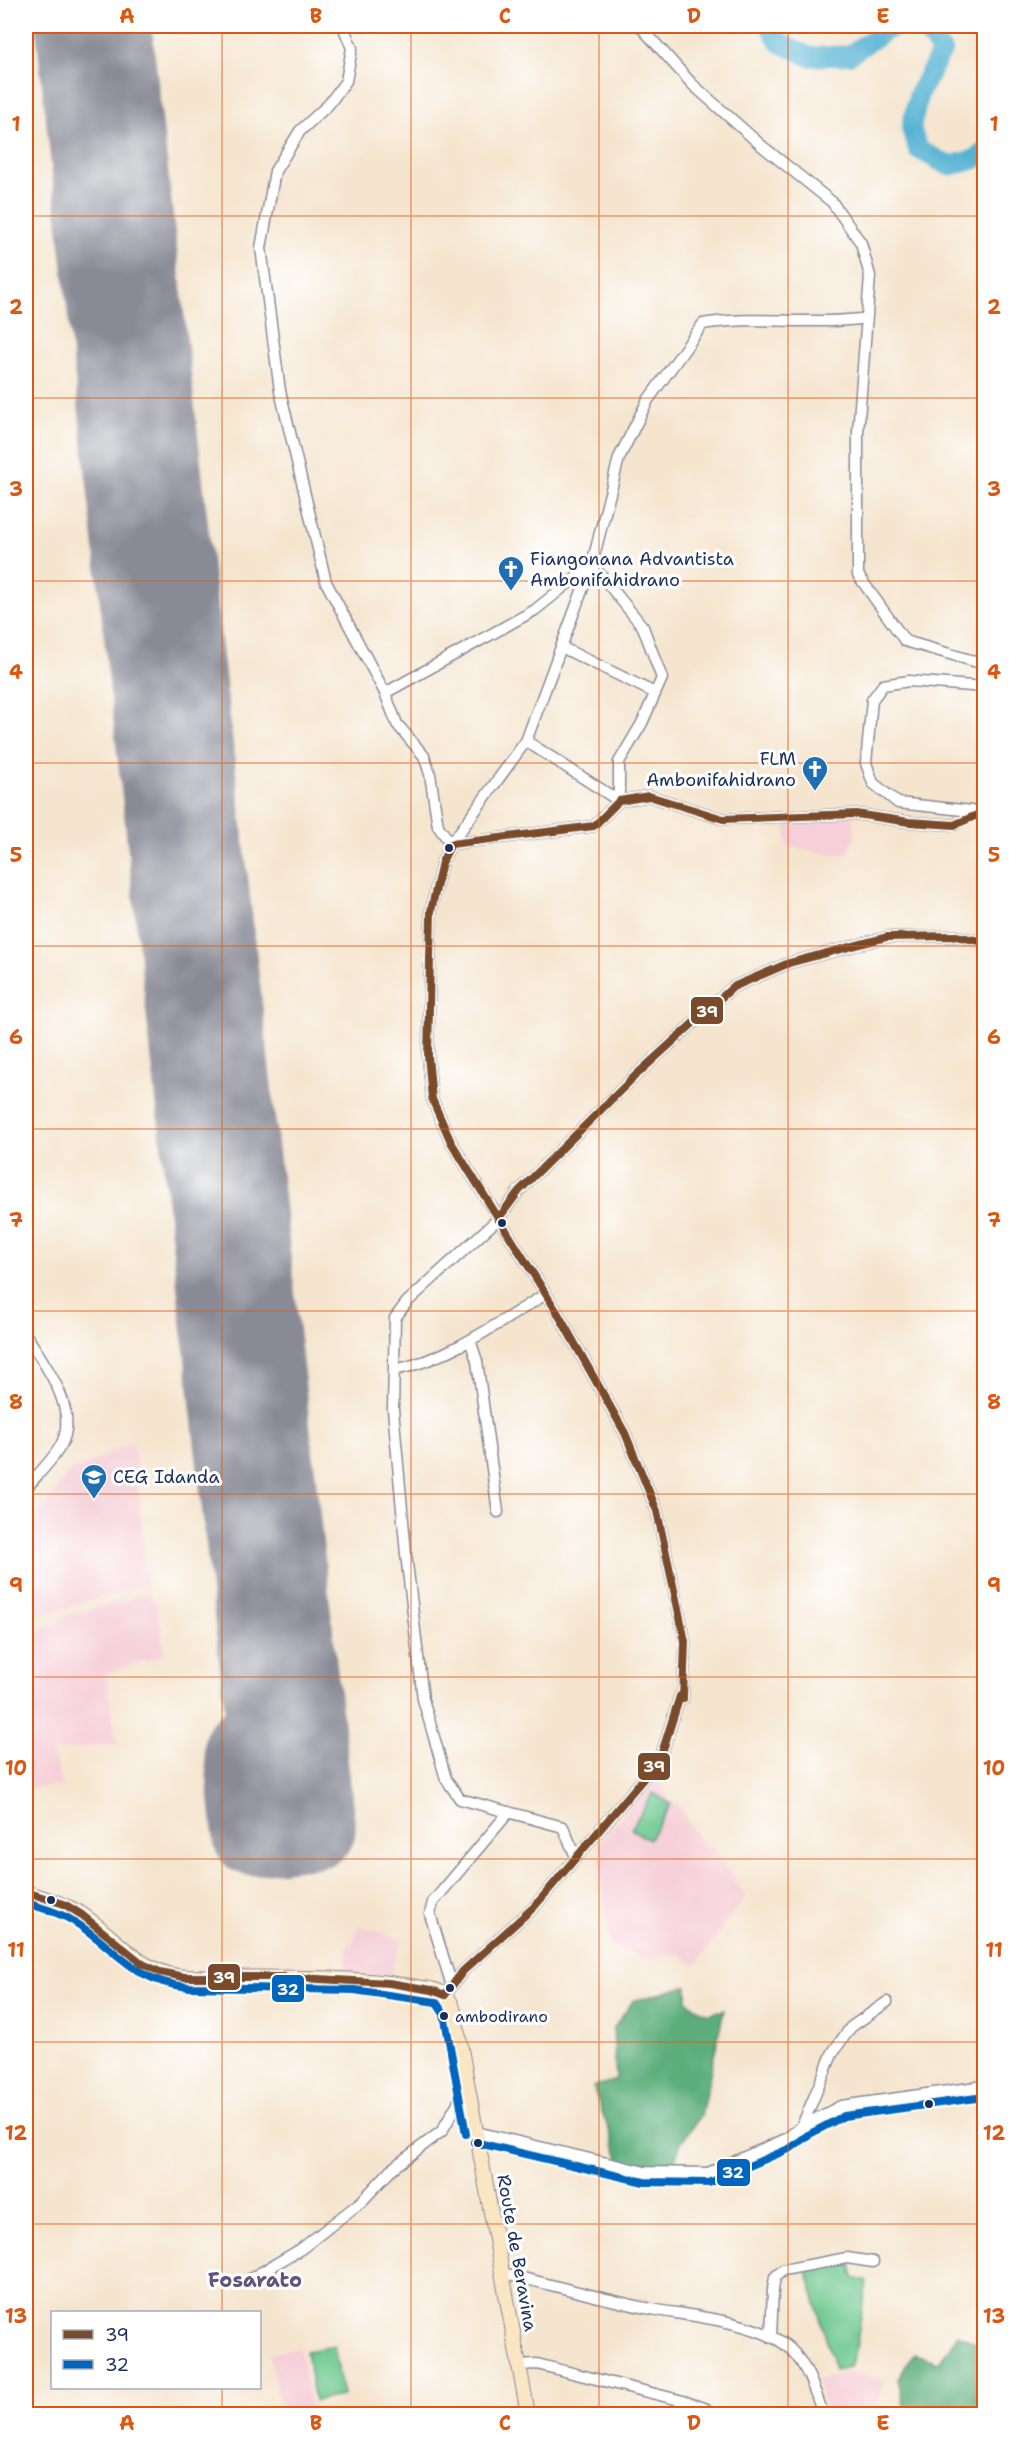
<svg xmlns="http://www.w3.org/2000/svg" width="1010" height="2440" font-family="'Shantell Sans',sans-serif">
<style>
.built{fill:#f6cfd8}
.green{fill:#70c990;stroke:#467c77;stroke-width:1.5}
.forest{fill:#5cad7a;stroke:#3c6e6c;stroke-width:1.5}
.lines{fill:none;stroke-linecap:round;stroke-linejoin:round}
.river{stroke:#55b2d3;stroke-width:20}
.runway{stroke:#888a96;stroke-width:75}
.street-casing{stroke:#888a96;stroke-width:13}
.secondary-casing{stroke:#888a96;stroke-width:16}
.street{stroke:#fff;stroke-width:10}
.secondary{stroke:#fbe6c4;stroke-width:14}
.bus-1-casing{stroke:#fff;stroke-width:12}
.bus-2-casing{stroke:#fff;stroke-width:12}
.bus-1{stroke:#7a4b2a;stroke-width:8}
.bus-2{stroke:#0065bd;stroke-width:8}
.grid{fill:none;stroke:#de5710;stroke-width:1.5;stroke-opacity:0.55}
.bus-dot{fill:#1b2f5e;stroke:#fff;stroke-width:2}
.labels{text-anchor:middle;stroke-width:6;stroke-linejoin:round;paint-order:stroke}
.bus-label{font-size:16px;fill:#1b2f5e;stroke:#fff;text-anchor:start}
.poi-label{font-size:18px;fill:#1b2f5e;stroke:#fff;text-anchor:start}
.street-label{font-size:18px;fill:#1b2f5e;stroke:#fff}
.neighbourhood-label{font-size:20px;font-weight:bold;fill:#5f567f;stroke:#fff}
.line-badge{stroke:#fff;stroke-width:2}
.badge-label{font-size:16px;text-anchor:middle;font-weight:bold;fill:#fff}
.neatline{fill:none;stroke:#de5710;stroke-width:2}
.grid-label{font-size:20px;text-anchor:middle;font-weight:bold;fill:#de5710}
</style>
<rect width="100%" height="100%" fill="#fff"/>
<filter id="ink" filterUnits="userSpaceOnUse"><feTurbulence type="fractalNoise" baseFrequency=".0167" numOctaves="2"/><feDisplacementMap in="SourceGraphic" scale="12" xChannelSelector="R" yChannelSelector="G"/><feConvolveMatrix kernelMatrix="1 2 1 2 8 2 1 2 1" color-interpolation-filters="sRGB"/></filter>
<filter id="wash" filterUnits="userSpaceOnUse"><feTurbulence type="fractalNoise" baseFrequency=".008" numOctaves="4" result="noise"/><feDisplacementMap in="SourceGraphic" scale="24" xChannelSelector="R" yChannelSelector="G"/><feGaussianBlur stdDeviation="1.35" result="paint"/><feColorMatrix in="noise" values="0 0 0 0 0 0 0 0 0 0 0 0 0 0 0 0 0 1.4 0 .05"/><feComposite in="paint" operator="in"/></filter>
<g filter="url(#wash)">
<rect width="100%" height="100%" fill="#f5e5cf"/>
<path class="built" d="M 852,815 L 855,837 L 848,854 L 824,854 L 787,845 L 786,818 Z
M 134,1441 L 147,1584 L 26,1619 L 26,1531 L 72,1469 L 79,1468 Z
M 147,1594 L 156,1602 L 165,1654 L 106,1674 L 117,1743 L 52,1752 L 63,1786 L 26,1788 L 26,1640 L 65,1616 Z
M 655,1777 L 670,1801 L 678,1806 L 706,1850 L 713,1847 L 745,1896 L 695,1966 L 681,1955 L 662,1955 L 654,1959 L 640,1957 L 609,1945 L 600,1864 L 601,1850 L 596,1846 Z
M 359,1925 L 403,1940 L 392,1966 L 391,1976 L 345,1972 L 348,1944 L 353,1943 Z
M 300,2348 L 312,2414 L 282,2414 L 269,2354 Z
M 847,2372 L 884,2380 L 876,2414 L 828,2414 L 817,2381 Z"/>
<path class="green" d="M 653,1793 L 671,1804 L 649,1840 L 631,1829 Z
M 843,2261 L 851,2264 L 854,2278 L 867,2282 L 856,2347 L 850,2367 L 835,2370 L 806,2269 Z
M 334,2346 L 343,2396 L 315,2401 L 306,2351 Z"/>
<path class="forest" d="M 687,1986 L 687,2002 L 708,2014 L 724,2010 L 701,2116 L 681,2142 L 671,2172 L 622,2166 L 593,2087 L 616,2080 L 613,2029 L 633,2001 Z
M 958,2334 L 984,2348 L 984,2414 L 906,2414 L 898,2379 L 914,2354 L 939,2362 Z"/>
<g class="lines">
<path class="river" d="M 770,26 L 780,43 L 810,57 L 849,55 L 885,31 L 897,26
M 915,26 L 926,31 L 942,51 L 919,93 L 911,128 L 918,149 L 949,166 L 976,159 L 984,152"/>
<path class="runway" d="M 73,26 L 264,1726 L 241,1746 L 251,1838 L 318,1830 L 114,26"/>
</g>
</g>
<g filter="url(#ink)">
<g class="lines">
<g class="street-casing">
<path id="street" d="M 343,26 L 352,48 L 346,81 L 329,104 L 300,131 L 275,171 L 261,248 L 280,391 L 326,582 L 385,693 L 397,724 L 424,756 L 430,774 L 438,826 L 451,844
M 640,26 L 692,84 L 762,146 L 832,202 L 861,243 L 870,276 L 858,432 L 858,575 L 905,641 L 984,664
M 592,564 L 643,627 L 662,678 L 642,723 L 619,762 L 619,801
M 561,647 L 655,693
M 385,693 L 535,610 L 592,564
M 526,741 L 619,801
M 981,812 L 898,803 L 873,783 L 866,763 L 872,700 L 883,685 L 909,681 L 984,687
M 451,844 L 594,826 L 619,801 L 649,796 L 723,819 L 856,814 L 909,822 L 954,825 L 981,812
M 26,1335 C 44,1363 80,1410 61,1445 C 53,1460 37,1475 26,1488
M 470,1340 L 477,1361 L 498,1512
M 394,1370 C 449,1359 498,1323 546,1294
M 576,1857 L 563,1827 L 460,1799 L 446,1779 L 423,1699 L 406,1554 L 393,1409 L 395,1318 L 407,1302 L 498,1219 L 519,1191 L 635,1076 L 733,987 L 789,963 L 887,937 L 956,936 L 984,942
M 452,1986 L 430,1914 L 433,1902 L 509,1812
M 445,1995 L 463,1971 L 534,1907 L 660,1759 L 680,1696 L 683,1699 L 685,1641 L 657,1511 L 625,1433 L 557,1312 L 451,1142 L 432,1099 L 428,1056 L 431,911 L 442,862 L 451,844 L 526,741 L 592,564 L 619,458 L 648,400 L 703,324 C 758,315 813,326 867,318
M 802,2126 L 833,2052 L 851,2027 L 887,2002
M 476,2132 L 645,2172 L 708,2173 L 786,2139 L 802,2126 L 841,2106 L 984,2086
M 502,2273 C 550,2284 598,2298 646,2308 C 687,2316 748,2320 783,2343 C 806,2359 814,2389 823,2414
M 250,2279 L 301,2249 L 362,2201 L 393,2168 L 442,2131 L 468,2085
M 771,2337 L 773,2289 L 775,2277 L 783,2270 L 847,2258 L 873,2262
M 519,2365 L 537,2364 L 683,2401 L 706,2409 L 707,2414"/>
</g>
<g class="secondary-casing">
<path id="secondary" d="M 26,1892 C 44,1898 63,1903 80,1913 C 116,1936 141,1976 188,1977 C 262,1979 337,1974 410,1986 C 421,1988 436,1988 445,1995 C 450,1999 452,2005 454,2011 L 528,2414"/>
</g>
<use href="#street" class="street"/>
<use href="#secondary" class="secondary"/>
<g class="bus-1-casing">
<path id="bus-1" d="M 498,1219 L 519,1191 L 635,1076 L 733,987 L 789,963 L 887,937 L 956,936 L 984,942
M 26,1892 L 64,1904 L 82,1915 L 143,1964 L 160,1972 L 184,1977 L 284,1977 L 389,1983 L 432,1990 L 445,1995
M 445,1995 L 463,1971 L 534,1907 L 660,1759 L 680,1696 L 683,1699 L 685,1641 L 657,1511 L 625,1433 L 557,1312 L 451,1142 L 432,1099 L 428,1056 L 431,911 L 442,862 L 451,844 L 594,826 L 619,801 L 649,796 L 723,819 L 856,814 L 909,822 L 954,825 L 984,812"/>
</g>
<g class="bus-2-casing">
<path id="bus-2" d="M 26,1903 C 42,1908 59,1912 73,1921 C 117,1948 131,1981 188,1987 L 354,1990 L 436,2002 L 444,2014 L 466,2134
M 474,2142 L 644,2182 L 709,2183 L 791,2148 L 808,2135 L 844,2116 L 984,2097"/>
</g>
<use href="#bus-1" class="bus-1"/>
<use href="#bus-2" class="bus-2"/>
</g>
</g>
<path class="grid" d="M 222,26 L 222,2312M 411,26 L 411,2414M 599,26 L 599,2414M 788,26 L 788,2414M 26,216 L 984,216M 26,398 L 984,398M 26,581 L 984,581M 26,763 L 984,763M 26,946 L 984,946M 26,1129 L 984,1129M 26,1311 L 984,1311M 26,1494 L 984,1494M 26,1677 L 984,1677M 26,1859 L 984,1859M 26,2042 L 984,2042M 26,2224 L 984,2224M 222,2388 L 222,2414"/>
<defs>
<g id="church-pin" transform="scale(1.35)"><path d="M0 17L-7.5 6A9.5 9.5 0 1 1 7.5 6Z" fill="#1f6fb2" stroke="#fff"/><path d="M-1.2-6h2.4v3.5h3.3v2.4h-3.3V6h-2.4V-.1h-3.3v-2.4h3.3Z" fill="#fff"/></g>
<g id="school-pin" transform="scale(1.35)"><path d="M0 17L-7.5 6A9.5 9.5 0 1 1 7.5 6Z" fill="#1f6fb2" stroke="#fff"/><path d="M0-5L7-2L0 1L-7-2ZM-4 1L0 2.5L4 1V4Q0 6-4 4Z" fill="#fff"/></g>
</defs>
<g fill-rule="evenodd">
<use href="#church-pin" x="511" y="569"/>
<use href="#church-pin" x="815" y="769"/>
<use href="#school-pin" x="94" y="1477"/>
</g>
<g class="bus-dot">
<circle cx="449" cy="848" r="5"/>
<circle cx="502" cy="1223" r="5"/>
<circle cx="51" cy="1900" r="5"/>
<circle cx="450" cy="1988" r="5"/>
<circle cx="444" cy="2016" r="5"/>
<circle cx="929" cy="2104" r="5"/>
<circle cx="478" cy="2143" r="5"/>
</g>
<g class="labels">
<g class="bus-label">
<text x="455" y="2022">ambodirano</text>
</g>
<g class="poi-label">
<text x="530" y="565">Fiangonana Advantista<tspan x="530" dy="21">Ambonifahidrano</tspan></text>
<text x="796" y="765" text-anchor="end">FLM<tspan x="796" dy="21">Ambonifahidrano</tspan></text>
<text x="113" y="1483">CEG Idanda</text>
</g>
<g class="street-label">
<text transform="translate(517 2253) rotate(80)" y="6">Route de Beravina</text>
</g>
<g class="neighbourhood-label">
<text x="255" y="2287">Fosarato</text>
</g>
</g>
<g class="line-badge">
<rect x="690" y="996" width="34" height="29" rx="6" fill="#7a4b2a"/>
<rect x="637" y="1752" width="34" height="29" rx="6" fill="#7a4b2a"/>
<rect x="207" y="1963" width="34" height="28" rx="6" fill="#7a4b2a"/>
<rect x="271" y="1974" width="34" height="29" rx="6" fill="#0065bd"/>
<rect x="716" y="2158" width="35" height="29" rx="6" fill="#0065bd"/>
</g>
<g class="badge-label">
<text x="707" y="1017">39</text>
<text x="654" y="1772">39</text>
<text x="224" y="1983">39</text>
<text x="288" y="1995">32</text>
<text x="733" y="2178">32</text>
</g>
<rect width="1010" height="2440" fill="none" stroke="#fff" stroke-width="66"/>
<rect x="51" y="2311" width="210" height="78" fill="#ffffff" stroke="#a4acbf" stroke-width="1.5"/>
<rect x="63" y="2330" width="30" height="9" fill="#7a4b2a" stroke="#a4acbf" stroke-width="1.5"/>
<text x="105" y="2341" font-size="18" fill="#1b2f5e">39</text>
<rect x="63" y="2360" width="30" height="9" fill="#0065bd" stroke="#a4acbf" stroke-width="1.5"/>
<text x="105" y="2371" font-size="18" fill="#1b2f5e">32</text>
<rect x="33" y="33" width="944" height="2374" class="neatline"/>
<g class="grid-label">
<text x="127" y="23">A</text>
<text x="316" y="23">B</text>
<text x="505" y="23">C</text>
<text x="694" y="23">D</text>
<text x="883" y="23">E</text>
<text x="16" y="131">1</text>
<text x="994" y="131">1</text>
<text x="16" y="314">2</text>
<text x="994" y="314">2</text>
<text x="16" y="496">3</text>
<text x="994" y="496">3</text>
<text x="16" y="679">4</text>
<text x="994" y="679">4</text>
<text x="16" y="862">5</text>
<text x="994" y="862">5</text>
<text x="16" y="1044">6</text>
<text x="994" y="1044">6</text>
<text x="16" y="1227">7</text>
<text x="994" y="1227">7</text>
<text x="16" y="1409">8</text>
<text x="994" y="1409">8</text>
<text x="16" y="1592">9</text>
<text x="994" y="1592">9</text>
<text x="16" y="1775">10</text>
<text x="994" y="1775">10</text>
<text x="16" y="1957">11</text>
<text x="994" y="1957">11</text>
<text x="16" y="2140">12</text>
<text x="994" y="2140">12</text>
<text x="16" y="2323">13</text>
<text x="994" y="2323">13</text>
<text x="127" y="2430">A</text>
<text x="316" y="2430">B</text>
<text x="505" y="2430">C</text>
<text x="694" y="2430">D</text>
<text x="883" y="2430">E</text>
</g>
</svg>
